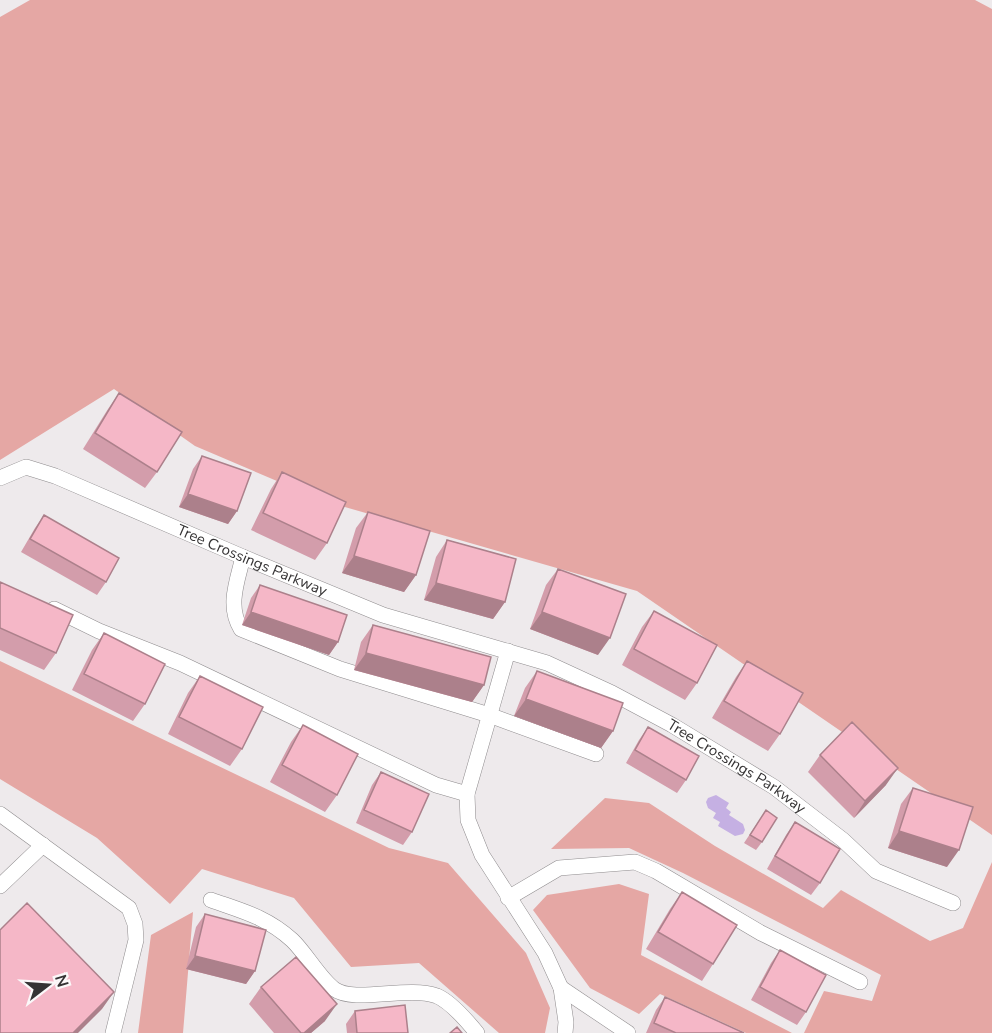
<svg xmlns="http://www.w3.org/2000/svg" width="992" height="1033" font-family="'Nunito Sans',sans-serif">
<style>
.forest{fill:#e5a7a4}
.water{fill:#c5b0e3}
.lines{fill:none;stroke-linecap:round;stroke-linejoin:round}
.minor-casing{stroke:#8f8c8e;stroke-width:16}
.minor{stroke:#fff;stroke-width:15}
.wall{fill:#d39dab}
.shaded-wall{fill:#ac808b}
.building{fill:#f5b7c7;stroke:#ac808b;stroke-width:1.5}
.labels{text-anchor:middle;stroke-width:6;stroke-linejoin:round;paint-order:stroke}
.street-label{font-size:15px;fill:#353334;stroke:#fbf8f9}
</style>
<rect width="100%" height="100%" fill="#eeeaec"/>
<path class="forest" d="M 30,0 L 975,0 L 992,9 L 992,835 L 637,591 L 324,501 L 195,446 L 114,389 L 0,460 L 0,17 Z
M 0,661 L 389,848 L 448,863 L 526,953 L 550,1008 L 545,1033 L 499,1033 L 419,963 L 351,967 L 294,898 L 202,869 L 170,904 L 97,838 L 0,779 Z
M 605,798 L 649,803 L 715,846 L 823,908 L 841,890 L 930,941 L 963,928 L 992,862 L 992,1033 L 804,1033 L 824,991 L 872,1001 L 881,975 L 683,873 L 629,848 L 551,849 Z
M 619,884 L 649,894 L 641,955 L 792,1033 L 746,1033 L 660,994 L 639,1014 L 590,988 L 533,910 L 547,895 Z
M 193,912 L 183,1033 L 138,1033 L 151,935 Z"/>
<path class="water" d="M 716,795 L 729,803 L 726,808 L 731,812 L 729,815 L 743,824 L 745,830 L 743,834 L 735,836 L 718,826 L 720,822 L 713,818 L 716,813 L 708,808 L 706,802 L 708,798 Z"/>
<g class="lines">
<g class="minor-casing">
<g id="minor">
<path id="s1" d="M 0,478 L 26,467 L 55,476 L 243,557 L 383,615 L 547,663 L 612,693 L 672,725 L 774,787 L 843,840 L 876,871 L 953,903"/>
<path d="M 243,557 C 237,582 227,606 241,629 L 340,669 L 489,715 L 596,754"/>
<path d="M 54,609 L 99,631 L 180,663 L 436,785 L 467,794"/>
<path d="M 508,651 L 467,794 L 468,820 L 482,855 L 545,953 L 561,988 L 566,1022 L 565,1033"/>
<path d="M 0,814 L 129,908 L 135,924 L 136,940 L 113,1033"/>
<path d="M 0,886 L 43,845"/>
<path d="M 508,898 L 559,868 L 635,862 L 656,871 L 761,933 L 860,982"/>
<path d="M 211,900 C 242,911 267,917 292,940 C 305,952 320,979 334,989 C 355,1004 407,985 437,996 C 451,1002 468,1022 477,1033"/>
<path d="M 561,988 L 628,1033"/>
</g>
</g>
<use href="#minor" class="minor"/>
</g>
<path class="wall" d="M 119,393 L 157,472 L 145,488 L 83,449 L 108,409 Z
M 202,456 L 237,511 L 228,524 L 179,507 L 193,469 Z
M 282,472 L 327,543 L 315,560 L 251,530 L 271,489 Z
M 368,512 L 416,575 L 404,592 L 342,573 L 356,528 Z
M 44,515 L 106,582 L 97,595 L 21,552 L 35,528 Z
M 447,540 L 505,602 L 493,619 L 424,600 L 436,557 Z
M 558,569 L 598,655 L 530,629 L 546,585 Z
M 0,582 L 56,653 L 44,670 L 0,650 Z
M 260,585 L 338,642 L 329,655 L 242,625 L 251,598 Z
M 654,611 L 697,683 L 685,700 L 622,665 L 642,627 Z
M 373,625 L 484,685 L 472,702 L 354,670 L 361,642 Z
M 104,633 L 145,704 L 133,721 L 72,690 L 92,650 Z
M 747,661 L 780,734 L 768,751 L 712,718 L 736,677 Z
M 537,671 L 613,731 L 601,748 L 514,716 L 525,688 Z
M 200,676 L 242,749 L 230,766 L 168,734 L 188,693 Z
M 303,725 L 337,795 L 325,812 L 270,782 L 291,742 Z
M 648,727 L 686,780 L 677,793 L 626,763 L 639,740 Z
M 820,755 L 886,785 L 854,818 L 808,772 Z
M 381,772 L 412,832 L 403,845 L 356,823 L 372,785 Z
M 913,788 L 947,867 L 888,848 L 901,804 Z
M 766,810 L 762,842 L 756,850 L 744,843 Z
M 795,822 L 820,883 L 811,895 L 767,869 L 786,835 Z
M 682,892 L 713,964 L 702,981 L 646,949 L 670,909 Z
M 205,914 L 255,971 L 246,984 L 186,969 L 196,927 Z
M 780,950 L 806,1012 L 797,1025 L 751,1000 L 771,963 Z
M 261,987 L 325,1021 L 311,1033 L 274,1033 L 249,1004 Z
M 665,997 L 744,1033 L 646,1033 L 656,1010 Z
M 355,1011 L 408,1033 L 347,1033 L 346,1024 Z"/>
<path class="shaded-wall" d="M 188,494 L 237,511 L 228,524 L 179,507 Z
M 354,556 L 416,575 L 404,592 L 342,573 Z
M 436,583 L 505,602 L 493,619 L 424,600 Z
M 251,612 L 338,642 L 329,655 L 242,625 Z
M 542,612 L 610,638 L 598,655 L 530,629 Z
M 366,653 L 484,685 L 472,702 L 354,670 Z
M 526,699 L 613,731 L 601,748 L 514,716 Z
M 898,768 L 886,785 L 854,818 L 865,801 Z
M 899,831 L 959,850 L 947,867 L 888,848 Z
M 195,956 L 255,971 L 246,984 L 186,969 Z
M 114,992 L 102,1009 L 78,1033 L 73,1033 Z
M 337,1004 L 325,1021 L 311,1033 L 304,1033 Z"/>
<path class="building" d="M 119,393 L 182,432 L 157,472 L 95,433 Z
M 202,456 L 251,473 L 237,511 L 188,494 Z
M 282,472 L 346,502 L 327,543 L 263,513 Z
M 368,512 L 430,531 L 416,575 L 354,556 Z
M 44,515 L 119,558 L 106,582 L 30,539 Z
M 447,540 L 516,559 L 505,602 L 436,583 Z
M 558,569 L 626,594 L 610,638 L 542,612 Z
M 0,582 L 73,615 L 56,653 L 0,628 Z
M 260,585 L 347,615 L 338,642 L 251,612 Z
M 654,611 L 717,645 L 697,683 L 634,649 Z
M 373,625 L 491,657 L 484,685 L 366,653 Z
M 104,633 L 165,664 L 145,704 L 84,674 Z
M 747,661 L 803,693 L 780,734 L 724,701 Z
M 537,671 L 623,703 L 613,731 L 526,699 Z
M 200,676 L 263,707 L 242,749 L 179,717 Z
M 852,722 L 898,768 L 865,801 L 820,755 Z
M 303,725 L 358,754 L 337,795 L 282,765 Z
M 648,727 L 699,756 L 686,780 L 635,750 Z
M 381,772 L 429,794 L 412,832 L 364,810 Z
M 913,788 L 973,807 L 959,850 L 899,831 Z
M 766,810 L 777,818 L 762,842 L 750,835 Z
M 795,822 L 840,849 L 820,883 L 775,856 Z
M 682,892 L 737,925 L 713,964 L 658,932 Z
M 27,903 L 114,992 L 73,1033 L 0,1033 L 0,930 Z
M 205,914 L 266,930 L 255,971 L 195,956 Z
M 780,950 L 826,975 L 806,1012 L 760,987 Z
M 296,957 L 337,1004 L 304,1033 L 301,1033 L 261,987 Z
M 665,997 L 744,1033 L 676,1033 L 654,1023 Z
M 405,1005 L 408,1033 L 357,1033 L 355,1011 Z
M 457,1027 L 462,1033 L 450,1033 Z"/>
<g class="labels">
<g class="street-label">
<text dy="5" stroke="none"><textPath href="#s1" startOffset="273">Tree Crossings Parkway</textPath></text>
<text dy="5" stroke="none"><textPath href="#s1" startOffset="802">Tree Crossings Parkway</textPath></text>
</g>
</g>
<g transform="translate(48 985) rotate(73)" stroke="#fbf8f9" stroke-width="4.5" paint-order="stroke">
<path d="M0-4.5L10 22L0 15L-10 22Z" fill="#353334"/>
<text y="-9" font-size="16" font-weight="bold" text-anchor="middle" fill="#353334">N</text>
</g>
</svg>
